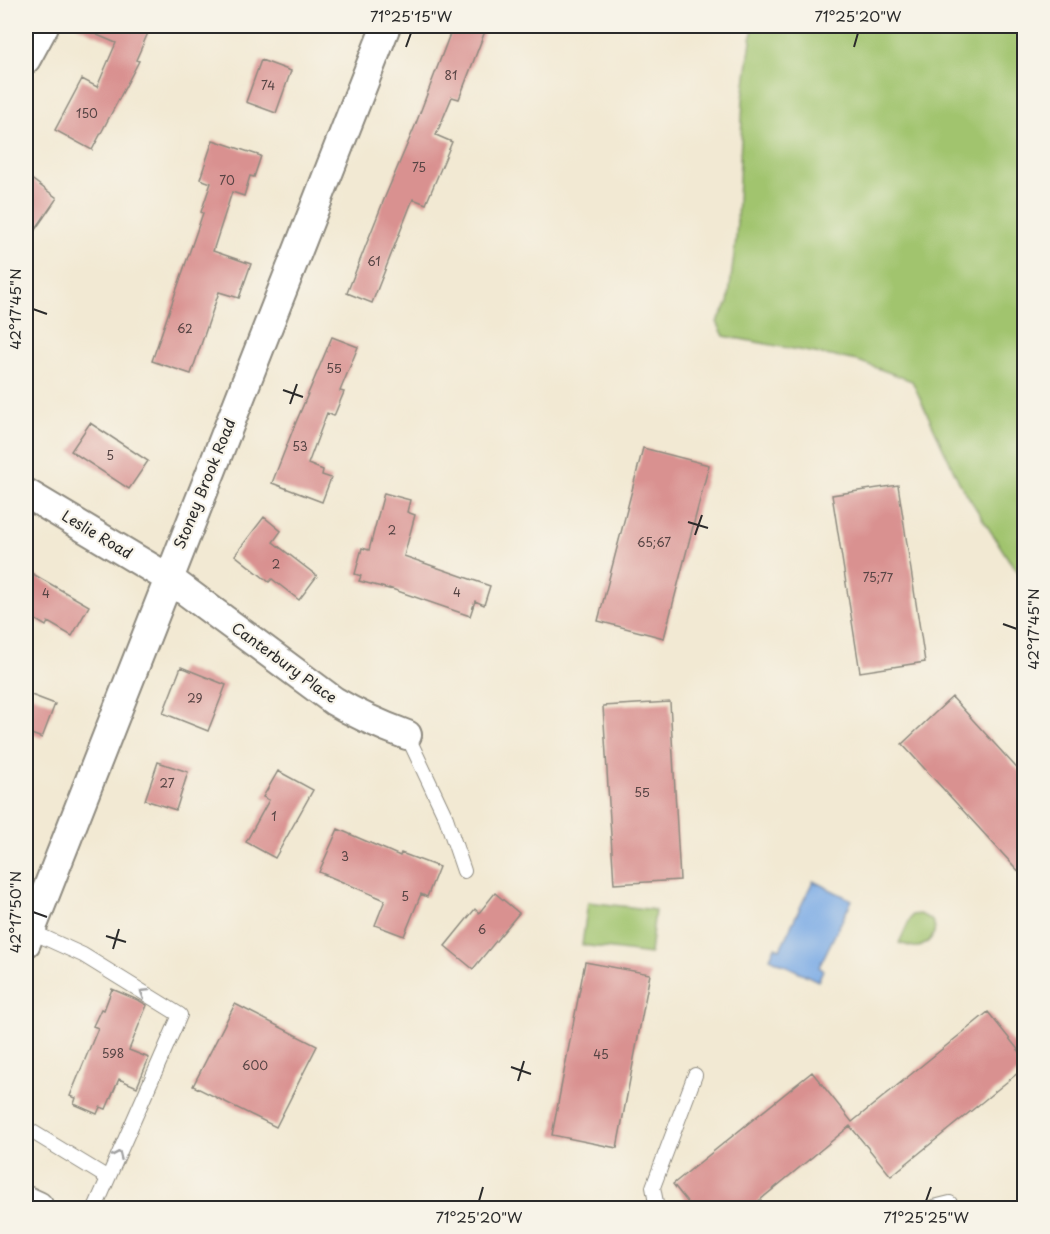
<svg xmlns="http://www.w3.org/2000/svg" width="1050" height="1234" font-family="'Playpen Sans',sans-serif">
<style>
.green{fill:#a1c46e;stroke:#66784c;stroke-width:1.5}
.water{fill:#7aaae5;stroke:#526a88;stroke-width:1.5}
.building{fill:#d99190}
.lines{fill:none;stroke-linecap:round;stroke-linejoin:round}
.lane-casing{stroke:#8e8a7f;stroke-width:16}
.street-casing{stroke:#8e8a7f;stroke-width:32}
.highway-casing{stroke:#8e8a7f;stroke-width:36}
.lane{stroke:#fff;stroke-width:14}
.street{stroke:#fff;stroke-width:28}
.highway{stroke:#fff;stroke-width:33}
.oneway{stroke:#a0a0a0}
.ticks{fill:none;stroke:#2b2b2b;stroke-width:2}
.labels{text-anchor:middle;stroke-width:4.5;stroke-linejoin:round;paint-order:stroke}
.number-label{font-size:12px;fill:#564444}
.street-label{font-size:15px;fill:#2b2b2b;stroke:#f7f3e8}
.neatline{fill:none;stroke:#2b2b2b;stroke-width:2}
.ticks-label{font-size:15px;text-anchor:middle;fill:#2b2b2b}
</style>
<rect width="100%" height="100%" fill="#f7f3e8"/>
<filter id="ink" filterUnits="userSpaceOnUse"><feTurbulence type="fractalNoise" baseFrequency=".0167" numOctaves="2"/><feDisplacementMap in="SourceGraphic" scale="12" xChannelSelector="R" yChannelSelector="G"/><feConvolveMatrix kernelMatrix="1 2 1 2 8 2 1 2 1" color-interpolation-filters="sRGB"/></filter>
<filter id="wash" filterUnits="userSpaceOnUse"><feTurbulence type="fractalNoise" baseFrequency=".008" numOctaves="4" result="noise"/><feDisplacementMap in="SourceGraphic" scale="24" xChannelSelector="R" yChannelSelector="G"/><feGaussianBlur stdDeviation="1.35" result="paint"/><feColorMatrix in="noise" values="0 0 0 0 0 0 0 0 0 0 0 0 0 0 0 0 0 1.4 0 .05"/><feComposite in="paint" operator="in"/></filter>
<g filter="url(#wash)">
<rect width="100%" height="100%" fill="#f2e9d3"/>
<path class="green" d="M 753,26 L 1024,26 L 1024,579 L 1009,560 L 959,482 L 912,381 L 858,361 L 724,336 L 717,322 L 728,303 L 736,239 L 743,99 Z
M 588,902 L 655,910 L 650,954 L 582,945 Z
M 920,914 C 924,916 929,918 932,921 C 940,931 928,945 918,947 C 913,948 905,944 899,943 L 912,915 Z"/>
<path class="water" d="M 813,881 L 852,900 L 819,967 L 823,970 L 818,981 L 770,958 L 775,947 L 780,949 Z"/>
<g id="blocks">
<path class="building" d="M 76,26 L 151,26 L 136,60 L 139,61 L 92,150 L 55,130 L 82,79 L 97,87 L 116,43 Z
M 453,26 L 487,26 L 459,99 L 452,97 L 436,135 L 452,142 L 426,204 L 413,199 L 372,303 L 347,293 L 385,197 L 415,126 Z
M 261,60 L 291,71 L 276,113 L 246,102 Z
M 213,140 L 261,156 L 254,177 L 250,176 L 244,196 L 232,192 L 213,251 L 251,264 L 239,298 L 219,292 L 191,374 L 152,361 L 203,213 L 201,212 L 211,183 L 200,179 Z
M 26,175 L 57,198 L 26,243 Z
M 332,337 L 358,347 L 340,391 L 344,392 L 334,416 L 327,413 L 308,464 L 323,470 L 322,475 L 331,478 L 322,502 L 272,483 L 294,427 Z
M 90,423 L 148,461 L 129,489 L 71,451 Z
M 643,448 L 709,465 L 664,638 L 598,621 Z
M 898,485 L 925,662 L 860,672 L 832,495 Z
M 384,493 L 410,500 L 407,512 L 415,515 L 404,556 L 490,586 L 484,605 L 475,601 L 470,616 L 389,588 L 389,589 L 359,581 L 361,576 L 355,574 L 362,548 L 369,550 Z
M 264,517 L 281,531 L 273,542 L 317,576 L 299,600 L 272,579 L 269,582 L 235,555 Z
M 26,570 L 89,606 L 72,636 L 48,622 L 46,626 L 26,614 Z
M 181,667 L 226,685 L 208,731 L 163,713 Z
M 26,693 L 55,704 L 42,738 L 26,732 Z
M 952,697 L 1024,776 L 1024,877 L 902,744 Z
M 670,702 L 680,880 L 614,884 L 603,706 Z
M 158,762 L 188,772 L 176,810 L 145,800 Z
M 278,771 L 313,790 L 275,858 L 246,842 L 269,800 L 263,797 Z
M 338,829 L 400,856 L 401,853 L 439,867 L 427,897 L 421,894 L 404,936 L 375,925 L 385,900 L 319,872 Z
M 495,893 L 519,913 L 473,969 L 445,946 L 475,909 L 479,913 Z
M 585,962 L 650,974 L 617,1148 L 552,1135 Z
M 112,989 L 140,1001 L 147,1005 L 129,1050 L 149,1058 L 137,1087 L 119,1079 L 106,1109 L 100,1107 L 97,1114 L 74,1104 L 76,1098 L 70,1096 L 98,1028 L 93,1026 L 101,1009 L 104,1010 Z
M 235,1004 L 317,1046 L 276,1127 L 193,1086 Z
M 988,1012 L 1024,1057 L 1024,1068 L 891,1176 L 850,1126 L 749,1209 L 693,1209 L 673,1184 L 812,1072 L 852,1122 Z"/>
</g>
</g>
<g filter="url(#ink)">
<use href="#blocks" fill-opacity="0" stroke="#8e8a7f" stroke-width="1.5"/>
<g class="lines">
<g class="lane-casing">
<path id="lane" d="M 407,735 L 446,818 L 464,871
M 30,931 L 83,955 L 180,1015 L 95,1208
M 26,1128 L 108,1178
M 657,1208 L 653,1187 L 695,1075
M 930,1208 L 950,1203 L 952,1208"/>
</g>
<g class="street-casing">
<path id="street" d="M 26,59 L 44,26
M 26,493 L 168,578 L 334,701 C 359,716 380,725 407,735
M 26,943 L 386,26"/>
</g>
<g class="highway-casing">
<path id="highway" d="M 26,1203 L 37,1208"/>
</g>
<use href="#lane" class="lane"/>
<use href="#street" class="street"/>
<use href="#highway" class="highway"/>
</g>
<defs><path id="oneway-chevron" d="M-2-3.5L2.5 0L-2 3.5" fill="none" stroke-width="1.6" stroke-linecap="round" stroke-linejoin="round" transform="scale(1.5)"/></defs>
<g class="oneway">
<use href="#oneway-chevron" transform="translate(144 993) rotate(-148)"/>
<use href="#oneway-chevron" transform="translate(118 1155) rotate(-66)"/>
</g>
</g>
<path class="ticks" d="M 406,47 L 411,33M 854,47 L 858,33M 33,309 L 47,314M 283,390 L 303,397M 290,404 L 297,384M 688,522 L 708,528M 695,535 L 702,515M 1003,624 L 1017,629M 33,912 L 47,917M 106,936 L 126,942M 113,949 L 119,929M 511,1067 L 531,1074M 518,1081 L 524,1061M 479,1201 L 483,1187M 926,1201 L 931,1187"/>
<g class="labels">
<g class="number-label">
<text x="451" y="80">81</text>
<text x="268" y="90">74</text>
<text x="87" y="118">150</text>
<text x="419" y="172">75</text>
<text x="227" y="185">70</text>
<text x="374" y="266">61</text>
<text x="185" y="333">62</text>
<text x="334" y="373">55</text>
<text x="300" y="451">53</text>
<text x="110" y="460">5</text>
<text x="392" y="535">2</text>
<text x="654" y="547">65;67</text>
<text x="276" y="569">2</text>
<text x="878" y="582">75;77</text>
<text x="457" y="597">4</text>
<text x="46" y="598">4</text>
<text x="195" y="703">29</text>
<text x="167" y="788">27</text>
<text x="642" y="797">55</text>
<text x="274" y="821">1</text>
<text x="345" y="861">3</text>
<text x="405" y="901">5</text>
<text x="482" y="934">6</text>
<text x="113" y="1058">598</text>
<text x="601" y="1059">45</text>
<text x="255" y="1070">600</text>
</g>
<g class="street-label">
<text transform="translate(205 484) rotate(-68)" y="5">Stoney Brook Road</text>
<text transform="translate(97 535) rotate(31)" y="5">Leslie Road</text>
<text transform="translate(284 663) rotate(36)" y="5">Canterbury Place</text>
</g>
</g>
<rect width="1050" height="1234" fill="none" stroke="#f7f3e8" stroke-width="66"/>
<rect x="33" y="33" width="984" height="1168" class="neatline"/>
<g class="ticks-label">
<text x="411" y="22">71°25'15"W</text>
<text x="858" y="22">71°25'20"W</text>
<text transform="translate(16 309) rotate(-90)" y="5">42°17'45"N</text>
<text transform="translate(1034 629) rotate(-90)" y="5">42°17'45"N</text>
<text transform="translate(16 912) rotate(-90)" y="5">42°17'50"N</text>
<text x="479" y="1223">71°25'20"W</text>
<text x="926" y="1223">71°25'25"W</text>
</g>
</svg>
